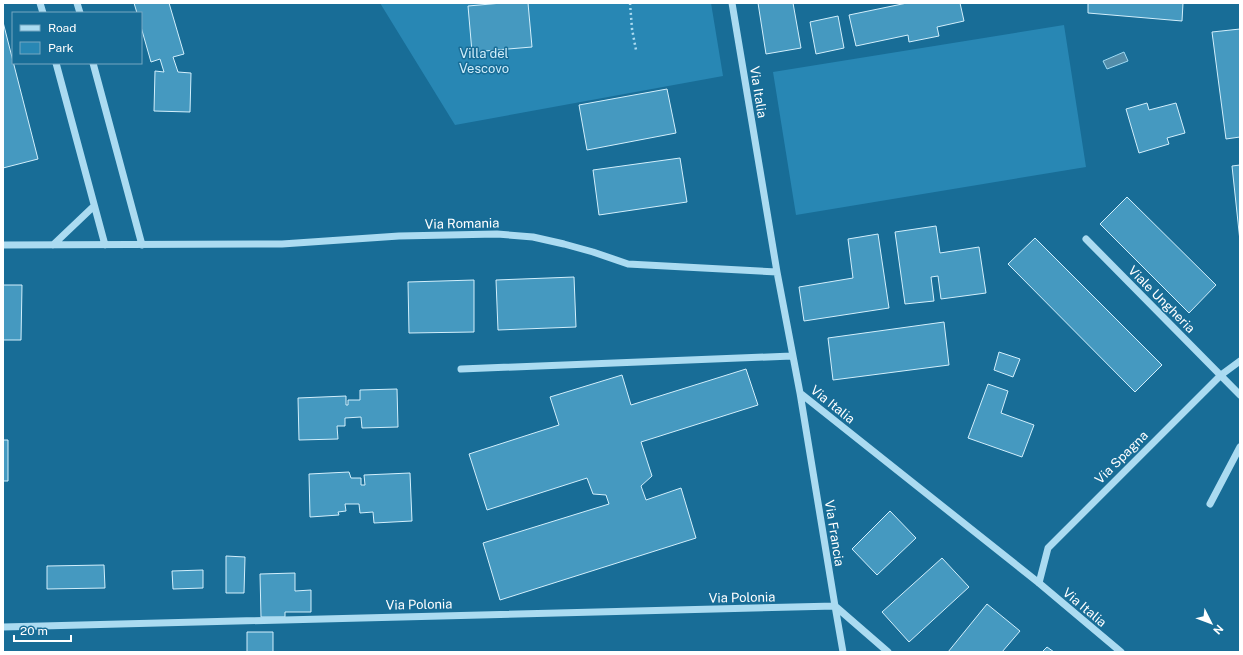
<svg xmlns="http://www.w3.org/2000/svg" width="1243" height="655" font-family="'Public Sans',sans-serif">
<style>
.green{fill:#2887b4}
.water{fill:#548da9;stroke:#9edaf3}
.building{fill:#4599c0;stroke:#d2effc}
.lines{fill:none;stroke-linecap:round;stroke-linejoin:round}
.path{stroke:#abdbf1;stroke-width:2.5;stroke-dasharray:2 3;stroke-linecap:butt}
.minor{stroke:#abdbf1;stroke-width:7}
.labels{text-anchor:middle;stroke-width:3;stroke-linejoin:round;paint-order:stroke}
.park-label{font-size:13px;fill:#d2effc;stroke:#186d97}
.street-label{font-size:13px;fill:#fff;stroke:#186d97}
</style>
<rect width="100%" height="100%" fill="#186d97"/>
<path class="green" d="M 380,3 L 711,3 L 723,76 L 455,125 Z
M 1064,25 L 1086,167 L 796,215 L 773,72 Z"/>
<path class="water" d="M 1124,52 L 1128,61 L 1107,69 L 1103,61 Z"/>
<path class="building" d="M 134,3 L 169,3 L 184,54 L 173,57 L 178,72 L 191,73 L 190,112 L 154,111 L 155,71 L 164,72 L 160,59 L 151,62 L 141,27 L 141,13 L 137,13 Z
M 502,3 L 528,3 L 532,47 L 472,52 L 468,6 Z
M 758,3 L 793,3 L 801,48 L 766,54 Z
M 907,3 L 960,3 L 964,21 L 937,27 L 939,36 L 909,42 L 908,35 L 856,46 L 849,15 Z
M 1088,3 L 1183,3 L 1182,21 L 1088,13 Z
M 838,16 L 844,48 L 816,54 L 810,22 Z
M 3,22 L 38,159 L 3,168 Z
M 1240,29 L 1240,137 L 1226,139 L 1212,32 Z
M 667,89 L 676,133 L 587,150 L 579,105 Z
M 1147,103 L 1149,110 L 1176,103 L 1185,133 L 1167,138 L 1169,144 L 1139,153 L 1126,109 Z
M 680,158 L 687,202 L 599,215 L 593,170 Z
M 1240,165 L 1240,241 L 1232,166 Z
M 1127,197 L 1216,285 L 1189,313 L 1100,224 Z
M 936,226 L 940,253 L 979,247 L 986,293 L 941,299 L 938,276 L 931,277 L 934,301 L 905,304 L 895,232 Z
M 878,234 L 889,308 L 804,321 L 799,287 L 853,278 L 848,239 Z
M 1035,238 L 1162,365 L 1135,392 L 1008,264 Z
M 574,277 L 576,327 L 498,330 L 496,280 Z
M 474,280 L 474,332 L 409,333 L 408,282 Z
M 3,285 L 22,285 L 21,340 L 3,340 Z
M 944,322 L 949,365 L 833,380 L 828,338 Z
M 999,352 L 1020,359 L 1013,377 L 994,370 Z
M 746,369 L 758,405 L 641,442 L 652,476 L 641,486 L 646,500 L 681,488 L 696,538 L 500,600 L 483,543 L 609,504 L 606,495 L 593,494 L 587,478 L 487,510 L 469,454 L 559,425 L 550,397 L 622,375 L 631,405 Z
M 988,384 L 1008,391 L 1001,413 L 1034,425 L 1022,457 L 968,438 Z
M 397,389 L 398,427 L 362,428 L 361,417 L 345,418 L 345,426 L 337,426 L 338,439 L 299,440 L 298,398 L 346,396 L 346,405 L 348,405 L 348,400 L 360,400 L 360,390 Z
M 3,440 L 8,440 L 8,481 L 3,481 Z
M 349,472 L 351,478 L 361,478 L 361,485 L 365,485 L 364,475 L 410,473 L 412,521 L 374,523 L 373,512 L 360,513 L 359,504 L 345,504 L 346,511 L 338,512 L 339,515 L 310,517 L 309,474 Z
M 890,511 L 916,538 L 877,575 L 852,549 Z
M 226,556 L 245,557 L 244,593 L 226,593 Z
M 942,558 L 969,587 L 909,642 L 882,612 Z
M 104,565 L 105,588 L 47,589 L 47,566 Z
M 203,570 L 203,588 L 173,589 L 172,571 Z
M 295,573 L 295,591 L 311,590 L 311,612 L 285,612 L 285,617 L 261,617 L 260,574 Z
M 987,604 L 1020,631 L 1002,652 L 948,652 Z
M 247,632 L 273,632 L 273,652 L 247,652 Z
M 1047,647 L 1054,652 L 1042,652 Z"/>
<g class="lines">
<path class="path" d="M 630,3 L 632,29 L 636,50"/>
<path class="minor" d="M 40,3 L 43,13
M 77,3 L 80,13
M 732,3 L 777,272 L 800,393 L 1039,583 L 1121,652
M 56,63 L 105,245
M 93,63 L 142,245
M 1086,239 L 1240,395
M 3,245 L 282,244 L 399,236 L 497,234 L 533,237 L 564,244 L 593,252 L 628,264 L 777,272
M 53,245 L 94,206
M 461,369 L 792,356
M 800,393 L 835,606 L 888,652
M 1210,504 L 1240,447
M 1039,583 L 1048,548 L 1221,375 L 1240,361
M 3,627 L 835,606 L 843,652"/>
</g>
<g class="labels">
<g class="park-label">
<text x="484" y="58">Villa del<tspan x="484" dy="15">Vescovo</tspan></text>
</g>
<g class="street-label">
<text transform="translate(759 92) rotate(81)" y="5">Via Italia</text>
<text transform="translate(462 223) rotate(-1)" y="5">Via Romania</text>
<text transform="translate(1162 299) rotate(45)" y="5">Viale Ungheria</text>
<text transform="translate(833 404) rotate(39)" y="5">Via Italia</text>
<text transform="translate(1121 457) rotate(-45)" y="5">Via Spagna</text>
<text transform="translate(835 533) rotate(81)" y="5">Via Francia</text>
<text transform="translate(742 597) rotate(-1)" y="5">Via Polonia</text>
<text transform="translate(419 604) rotate(-1)" y="5">Via Polonia</text>
<text transform="translate(1085 607) rotate(40)" y="5">Via Italia</text>
</g>
</g>
<rect width="1243" height="655" fill="none" stroke="#ffffff" stroke-width="8"/>
<rect x="12" y="12" width="130" height="52" fill="#186d97" stroke="#74a7c1"/>
<rect x="20" y="25" width="20" height="6" fill="#abdbf1" stroke="#74a7c1"/>
<text x="48" y="32" font-size="12" fill="#ffffff">Road</text>
<rect x="20" y="42" width="20" height="12" fill="#2887b4" stroke="#74a7c1"/>
<text x="48" y="52" font-size="12" fill="#ffffff">Park</text>
<g transform="translate(1211 623) rotate(132)" stroke="#186d97" stroke-width="3" paint-order="stroke">
<path d="M0-3L7 15L0 10L-7 15Z" fill="#ffffff"/>
<text y="-6" font-size="11" font-weight="bold" text-anchor="middle" fill="#ffffff">N</text>
</g>
<path d="M14 635v6h57v-6" fill="none" stroke="#ffffff" stroke-width="2"/>
<text x="20" y="635" font-size="12" fill="#ffffff" stroke="#186d97" stroke-width="3" paint-order="stroke">20 m</text>
</svg>
